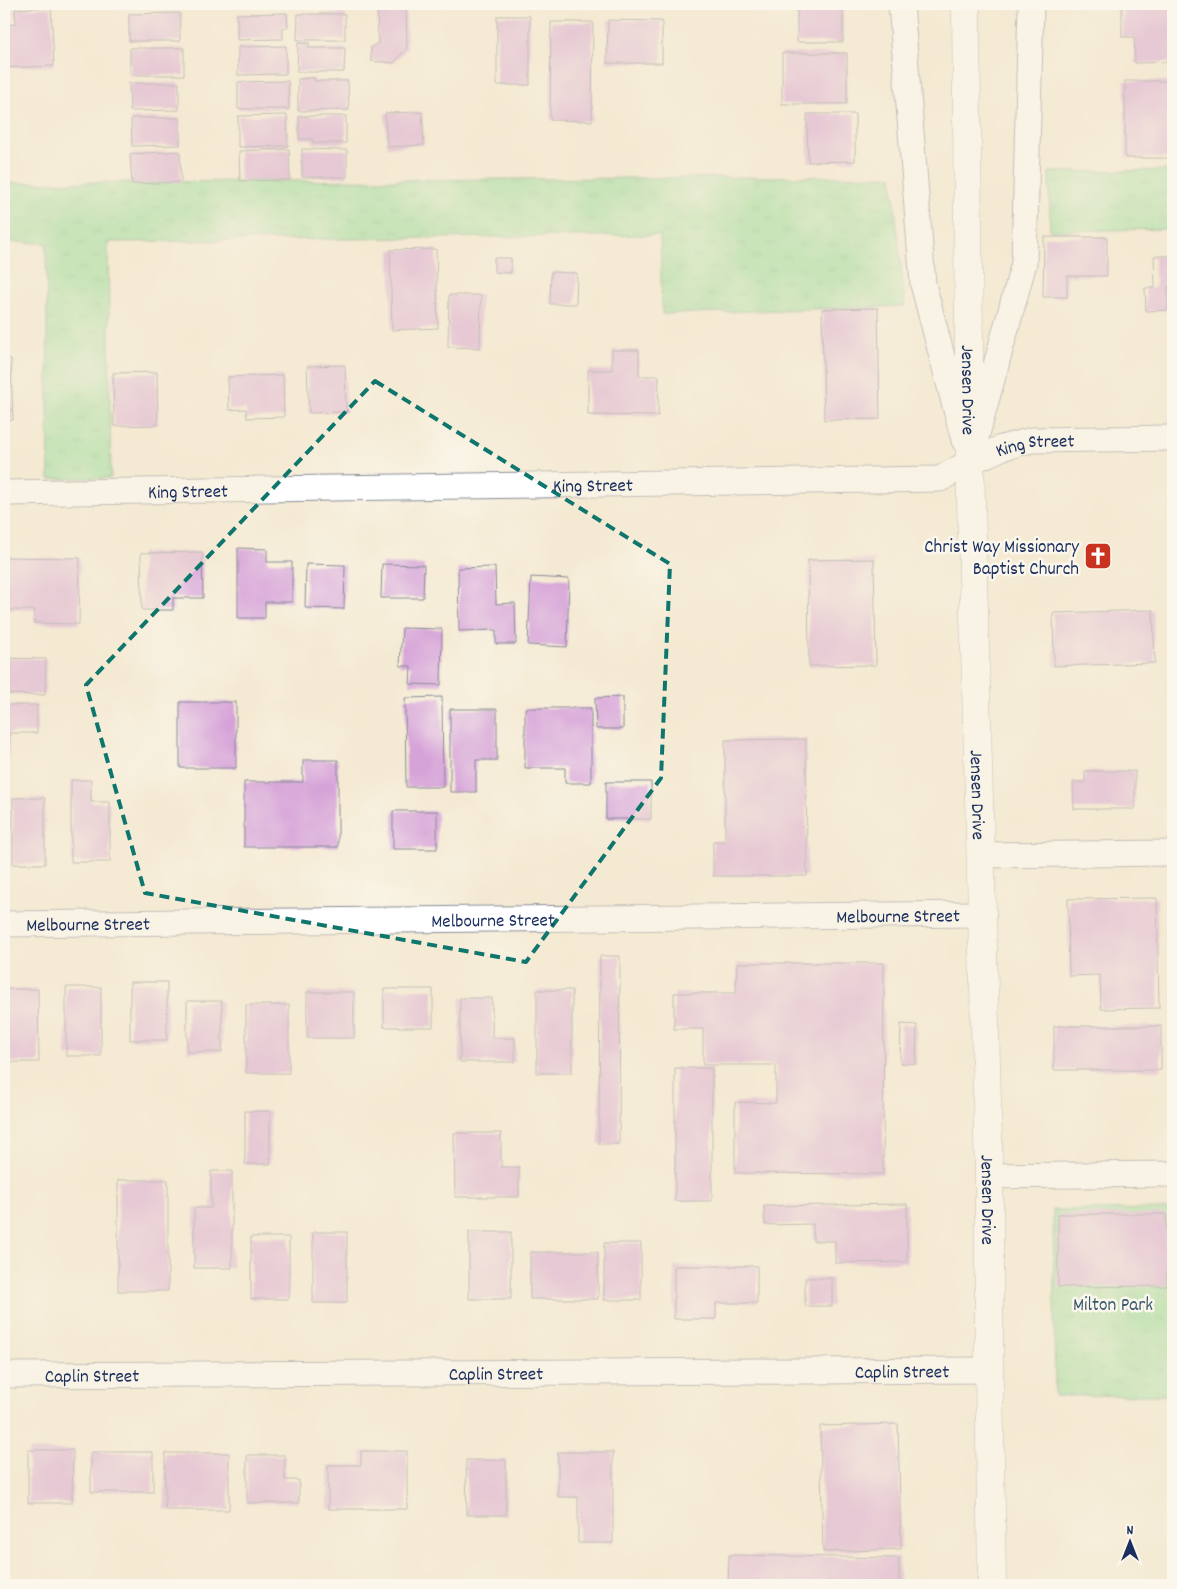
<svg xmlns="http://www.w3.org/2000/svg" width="1177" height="1589" font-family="Dekko,sans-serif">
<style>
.grass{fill:url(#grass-tufts);stroke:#57867c}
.building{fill:#d6a2d8}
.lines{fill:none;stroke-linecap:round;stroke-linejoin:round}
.minor-casing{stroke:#888c98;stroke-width:27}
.secondary-casing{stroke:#888c98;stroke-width:29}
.minor{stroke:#fff;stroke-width:25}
.secondary{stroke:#fff;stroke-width:28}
.marked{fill:none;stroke:#0f766e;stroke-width:4;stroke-dasharray:10 6;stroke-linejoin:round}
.labels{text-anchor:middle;stroke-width:5;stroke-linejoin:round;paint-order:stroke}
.street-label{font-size:19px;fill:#1b2f5e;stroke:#fbf7ec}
.poi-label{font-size:19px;fill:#1b2f5e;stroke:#fbf7ec;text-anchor:end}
.park-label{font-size:19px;fill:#395a6d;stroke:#fbf7ec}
</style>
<defs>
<pattern id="grass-tufts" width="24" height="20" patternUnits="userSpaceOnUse" patternTransform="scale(1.25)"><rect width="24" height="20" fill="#93dd99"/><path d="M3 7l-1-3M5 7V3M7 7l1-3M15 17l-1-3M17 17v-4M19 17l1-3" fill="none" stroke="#7ebe86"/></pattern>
</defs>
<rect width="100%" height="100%" fill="#fbf7ec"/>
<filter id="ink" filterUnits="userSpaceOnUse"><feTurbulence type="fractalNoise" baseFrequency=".02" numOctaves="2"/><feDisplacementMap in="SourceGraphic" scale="10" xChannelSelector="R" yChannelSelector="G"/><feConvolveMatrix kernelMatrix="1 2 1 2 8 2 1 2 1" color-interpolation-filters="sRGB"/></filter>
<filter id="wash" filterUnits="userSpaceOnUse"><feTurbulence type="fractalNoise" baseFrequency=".0096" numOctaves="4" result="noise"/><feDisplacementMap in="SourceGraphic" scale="20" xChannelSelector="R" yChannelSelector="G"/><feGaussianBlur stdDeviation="1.12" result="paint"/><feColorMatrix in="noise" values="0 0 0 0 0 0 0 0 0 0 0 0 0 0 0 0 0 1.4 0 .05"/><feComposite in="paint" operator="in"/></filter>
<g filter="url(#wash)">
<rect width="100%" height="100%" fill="#f4e9d2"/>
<path class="grass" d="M 1173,170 L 1173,229 L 1050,231 L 1049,172 Z
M 892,176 L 905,306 L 662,314 L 660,235 L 108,242 L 111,478 L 49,479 L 46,243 L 4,242 L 4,183 Z
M 1173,1209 L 1173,1395 L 1055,1396 L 1053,1210 Z"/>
<g id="blocks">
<path class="building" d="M 377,4 L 406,4 L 407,48 L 394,63 L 371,61 L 371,47 L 378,43 Z
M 797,4 L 843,4 L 843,42 L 797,42 Z
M 1122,4 L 1173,4 L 1173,77 L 1169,77 L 1169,62 L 1135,63 L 1134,37 L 1122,37 Z
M 51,7 L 54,66 L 4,68 L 4,25 L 16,24 L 15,9 Z
M 180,13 L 180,41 L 129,41 L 129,14 Z
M 287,13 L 288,28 L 283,28 L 283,39 L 237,40 L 237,14 Z
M 298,14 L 345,14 L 345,40 L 297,40 Z
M 497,16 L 530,16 L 530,85 L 497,85 Z
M 608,20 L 662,21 L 662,63 L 607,63 Z
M 551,22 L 593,22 L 592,121 L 550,120 Z
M 298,43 L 309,43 L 309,48 L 345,48 L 344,72 L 297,72 Z
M 286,46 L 286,74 L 238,75 L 238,47 Z
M 130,48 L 184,48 L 184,75 L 130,75 Z
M 782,53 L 847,53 L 847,104 L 782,104 Z
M 314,78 L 315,81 L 348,81 L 349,110 L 298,111 L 298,79 Z
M 288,81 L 289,109 L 238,109 L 238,82 Z
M 1125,81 L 1173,81 L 1173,158 L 1125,158 Z
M 129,83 L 179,83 L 179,110 L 130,111 Z
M 422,112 L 424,145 L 387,147 L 385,113 Z
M 807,114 L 855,114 L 855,161 L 808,162 Z
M 287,115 L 288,146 L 238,147 L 238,116 Z
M 299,116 L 346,116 L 346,143 L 313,143 L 313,139 L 299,139 Z
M 131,118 L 180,118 L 180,145 L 132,146 Z
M 289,149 L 290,180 L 240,181 L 239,151 Z
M 302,149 L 347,150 L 347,177 L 302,177 Z
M 180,151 L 181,182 L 132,184 L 130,154 Z
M 1044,237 L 1107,237 L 1107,276 L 1067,276 L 1067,297 L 1043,297 Z
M 436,249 L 438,328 L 392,330 L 390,250 Z
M 1154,256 L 1173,256 L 1173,286 L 1168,287 L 1168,310 L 1146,311 L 1145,288 L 1155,288 Z
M 494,258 L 511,258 L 511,273 L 494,272 Z
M 551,272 L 577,273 L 576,304 L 550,304 Z
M 449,295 L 481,295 L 480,348 L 448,347 Z
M 878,308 L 880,419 L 824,420 L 822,309 Z
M 612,350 L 639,350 L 639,376 L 659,376 L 658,416 L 588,415 L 588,370 L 612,370 Z
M 4,359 L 11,359 L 13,420 L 4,421 Z
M 345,365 L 346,412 L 309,413 L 307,366 Z
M 157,372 L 158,425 L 114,426 L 113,373 Z
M 283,375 L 284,417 L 247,418 L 246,409 L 229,410 L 228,377 Z
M 238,548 L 267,549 L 267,562 L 292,562 L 292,602 L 265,602 L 265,618 L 238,618 Z
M 202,552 L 203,598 L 173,598 L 173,610 L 142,610 L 141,553 Z
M 4,557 L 80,558 L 79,624 L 34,623 L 35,610 L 4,610 Z
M 874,559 L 876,665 L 809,666 L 808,560 Z
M 306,564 L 345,565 L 344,609 L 305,608 Z
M 382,564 L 424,565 L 423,598 L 381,598 Z
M 495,567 L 496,604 L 515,603 L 516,644 L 496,644 L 496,630 L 459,631 L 458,568 Z
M 531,577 L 569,579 L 567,647 L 528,645 Z
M 1153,610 L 1155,663 L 1054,666 L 1053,613 Z
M 402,628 L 442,629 L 441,685 L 410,684 L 411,666 L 400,666 Z
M 4,658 L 46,659 L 45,695 L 4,694 Z
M 442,697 L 443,787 L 406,787 L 405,698 Z
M 623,697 L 623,729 L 596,729 L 595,698 Z
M 180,702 L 236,702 L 236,768 L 180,768 Z
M 4,705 L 37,705 L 37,733 L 9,733 L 9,759 L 4,759 Z
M 525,708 L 591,708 L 591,783 L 565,783 L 565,768 L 525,768 Z
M 450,709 L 497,709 L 497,760 L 476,760 L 476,792 L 450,792 Z
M 806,739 L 807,876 L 713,876 L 713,841 L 725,841 L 725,740 Z
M 303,760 L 338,760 L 338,847 L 244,847 L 244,782 L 303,782 Z
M 1085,771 L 1135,771 L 1135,809 L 1074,809 L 1073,782 L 1085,782 Z
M 71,780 L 91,780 L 91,802 L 110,802 L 110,862 L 71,862 Z
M 606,782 L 651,782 L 651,819 L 606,819 Z
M 13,798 L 45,798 L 45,864 L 13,864 Z
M 393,811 L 437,811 L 437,849 L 393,849 Z
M 1157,898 L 1159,1008 L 1101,1009 L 1100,975 L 1069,976 L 1068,899 Z
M 600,956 L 620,956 L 619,1144 L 599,1144 Z
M 737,963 L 884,963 L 883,1174 L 735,1173 L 735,1102 L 776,1103 L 776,1065 L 703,1065 L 703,1029 L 674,1029 L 674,993 L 736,993 Z
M 130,982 L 167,982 L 167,1040 L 130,1040 Z
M 66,987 L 101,987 L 101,1056 L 66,1056 Z
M 4,989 L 38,989 L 39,1062 L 4,1062 Z
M 384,989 L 433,989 L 433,1027 L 384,1027 Z
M 537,990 L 572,990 L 572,1073 L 537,1073 Z
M 307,992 L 354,992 L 354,1038 L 307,1038 Z
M 460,998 L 492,998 L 492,1038 L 515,1038 L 515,1062 L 460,1062 Z
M 187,1001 L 222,1001 L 222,1052 L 187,1052 Z
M 246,1005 L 289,1005 L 289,1073 L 246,1073 Z
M 901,1024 L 917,1025 L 916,1064 L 900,1063 Z
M 1054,1026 L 1161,1026 L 1161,1070 L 1054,1070 Z
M 675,1068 L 712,1068 L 712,1201 L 675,1201 Z
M 245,1111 L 270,1111 L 270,1164 L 245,1164 Z
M 454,1133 L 501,1133 L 501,1167 L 519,1167 L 519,1197 L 455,1197 Z
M 211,1171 L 232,1171 L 232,1268 L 194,1268 L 194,1208 L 211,1208 Z
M 118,1180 L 168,1180 L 168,1291 L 118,1291 Z
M 907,1204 L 907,1262 L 835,1263 L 835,1241 L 813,1241 L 813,1224 L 765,1225 L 764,1206 Z
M 1058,1214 L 1166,1214 L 1167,1286 L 1058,1287 Z
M 313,1232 L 347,1232 L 347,1303 L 313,1303 Z
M 469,1232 L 511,1232 L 511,1299 L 469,1299 Z
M 251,1237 L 289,1237 L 289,1299 L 251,1299 Z
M 604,1243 L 641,1243 L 641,1300 L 604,1300 Z
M 530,1252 L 598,1252 L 598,1299 L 530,1299 Z
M 674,1266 L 757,1266 L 757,1303 L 716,1303 L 716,1319 L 674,1319 Z
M 805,1278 L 832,1278 L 832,1306 L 805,1306 Z
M 898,1424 L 901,1549 L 823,1552 L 820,1426 Z
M 28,1450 L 73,1450 L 72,1503 L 28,1503 Z
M 361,1451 L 407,1451 L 407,1509 L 328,1509 L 328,1465 L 361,1465 Z
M 91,1452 L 153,1452 L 153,1492 L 91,1492 Z
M 558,1452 L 613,1452 L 613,1543 L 578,1543 L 578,1497 L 558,1497 Z
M 165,1453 L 229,1453 L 229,1510 L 165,1510 Z
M 247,1455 L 285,1455 L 285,1480 L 299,1480 L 299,1503 L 247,1503 Z
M 466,1460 L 506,1460 L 506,1515 L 467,1515 Z
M 729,1555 L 899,1558 L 899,1585 L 728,1585 Z"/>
</g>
</g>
<g filter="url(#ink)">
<use href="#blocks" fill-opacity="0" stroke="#888c98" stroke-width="1"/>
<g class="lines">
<g class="minor-casing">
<g id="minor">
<path d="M 901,4 L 923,284 L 964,440"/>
<path d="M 974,445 L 1024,263 L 1031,4"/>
<path id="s1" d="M 4,493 L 940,479 L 970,462 L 1001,448 L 1032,440 L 1173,438"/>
<path d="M 981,855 L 1173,853"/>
<path id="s2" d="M 4,924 L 983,914"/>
<path d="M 989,1176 L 1173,1174"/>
<path id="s3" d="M 4,1375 L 989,1370"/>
</g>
</g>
<g class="secondary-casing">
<g id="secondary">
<path id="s4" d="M 966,4 L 970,462 L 989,1176 L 989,1370 L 992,1585"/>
</g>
</g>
<use href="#minor" class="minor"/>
<use href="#secondary" class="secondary"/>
</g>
</g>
<path d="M0 0H1177V1589H0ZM 375,381 L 670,564 L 661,778 L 526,962 L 145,893 L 86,685 Z" fill="#f4e9d2" fill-opacity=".55" fill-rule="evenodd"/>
<path class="marked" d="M 375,381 L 670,564 L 661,778 L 526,962 L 145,893 L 86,685 Z"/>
<defs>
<g id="church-square" transform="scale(1.4375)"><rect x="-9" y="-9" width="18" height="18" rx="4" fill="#c8321e" stroke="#fbf7ec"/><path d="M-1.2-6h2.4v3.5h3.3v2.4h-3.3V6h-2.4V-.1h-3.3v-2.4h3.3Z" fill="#fff"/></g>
</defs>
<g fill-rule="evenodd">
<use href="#church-square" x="1098" y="556"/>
</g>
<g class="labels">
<g class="street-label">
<text dy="7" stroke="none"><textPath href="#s4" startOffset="386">Jensen Drive</textPath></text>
<text dy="7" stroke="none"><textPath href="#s1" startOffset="1039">King Street</textPath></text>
<text dy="7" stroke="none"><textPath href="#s1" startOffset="589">King Street</textPath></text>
<text dy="7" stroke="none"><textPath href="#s1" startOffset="184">King Street</textPath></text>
<text dy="7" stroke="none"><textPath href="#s4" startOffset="791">Jensen Drive</textPath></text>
<text dy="7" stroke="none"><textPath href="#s2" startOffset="894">Melbourne Street</textPath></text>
<text dy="7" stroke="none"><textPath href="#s2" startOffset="489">Melbourne Street</textPath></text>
<text dy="7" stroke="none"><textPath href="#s2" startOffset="84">Melbourne Street</textPath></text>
<text dy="7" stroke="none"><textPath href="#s4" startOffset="1196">Jensen Drive</textPath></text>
<text dy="7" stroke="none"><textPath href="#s3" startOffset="898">Caplin Street</textPath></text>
<text dy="7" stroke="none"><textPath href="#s3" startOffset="492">Caplin Street</textPath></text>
<text dy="7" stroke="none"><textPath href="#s3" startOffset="88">Caplin Street</textPath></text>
</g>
<g class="poi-label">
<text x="1079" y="552">Christ Way Missionary<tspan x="1079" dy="22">Baptist Church</tspan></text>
</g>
<g class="park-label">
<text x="1113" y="1310">Milton Park</text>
</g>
</g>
<rect width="1177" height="1589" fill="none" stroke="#fbf7ec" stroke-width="20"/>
<g transform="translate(1130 1542)" stroke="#fbf7ec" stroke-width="4" paint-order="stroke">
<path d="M0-4L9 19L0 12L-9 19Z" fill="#1b2f5e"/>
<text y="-8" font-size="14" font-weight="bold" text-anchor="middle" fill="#1b2f5e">N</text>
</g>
</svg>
